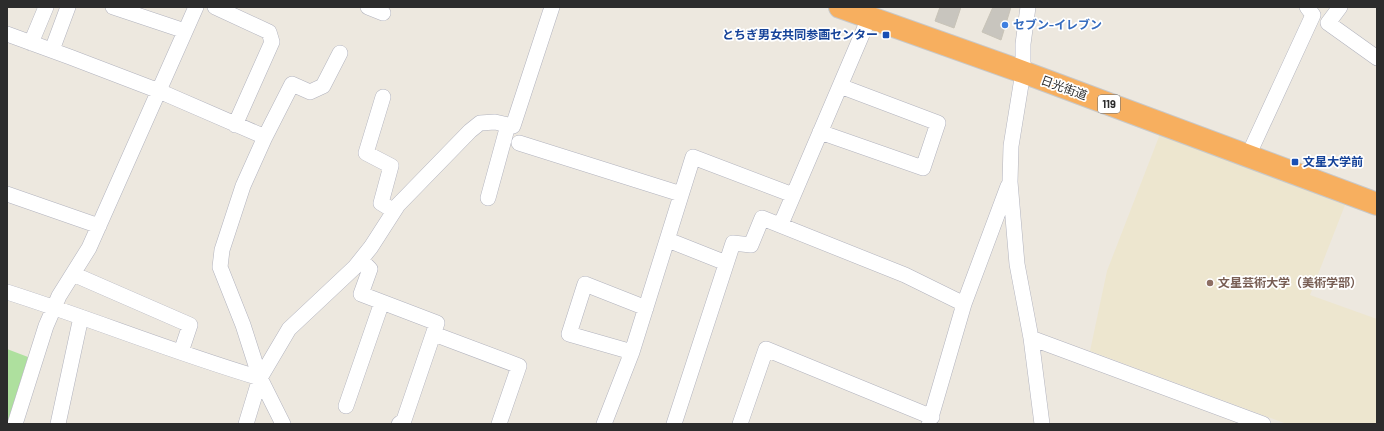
<svg xmlns="http://www.w3.org/2000/svg" width="1384" height="431" font-family="Barlow,'Noto Sans JP',sans-serif">
<style>
.education{fill:#ede6cf}
.green{fill:#aee09e}
.building{fill:#c8c5be;stroke:#c8c4b8}
.lines{fill:none;stroke-linecap:round;stroke-linejoin:round}
.minor-casing{stroke:#b2b3be;stroke-width:16}
.highway-casing{stroke:#c8c8c8;stroke-width:24}
.minor{stroke:#fff;stroke-width:15}
.highway{stroke:#f7af5f;stroke-width:22}
.shop-dot{fill:#3f7fe0;stroke:#fff;stroke-width:1.5}
.transit-dot{fill:#1a4fb4;stroke:#fff;stroke-width:1.5}
.education-dot{fill:#8d6e63;stroke:#fff;stroke-width:1.5}
.labels{text-anchor:middle;stroke-width:3.5;stroke-linejoin:round;paint-order:stroke}
.shield{fill:#fff;stroke:#6b6b6b;stroke-width:1}
.shield-label{font-size:11px;font-weight:bold;fill:#2c2c2c}
.shop-label{font-size:12px;font-weight:bold;fill:#366cbe;stroke:#fff;text-anchor:start}
.transit-label{font-size:12px;font-weight:bold;fill:#164399;stroke:#fff;text-anchor:end}
.street-label{font-size:12px;fill:#2c2c2c;stroke:#fff}
.education-label{font-size:12px;font-weight:bold;fill:#785e54;stroke:#fff;text-anchor:start}
</style>
<rect width="100%" height="100%" fill="#ede8df"/>
<path class="education" d="M 1160,134 L 1345,205 L 1310,295 L 1377,319 L 1377,424 L 1287,424 L 1090,351 L 1107,271 Z"/>
<path class="green" d="M 7,349 L 28,357 L 7,424 Z"/>
<path class="building" d="M 940,7 L 961,7 L 954,28 L 935,21 Z
M 993,7 L 1011,7 L 1001,40 L 982,32 Z"/>
<g class="lines">
<g class="minor-casing">
<path id="minor" d="M 113,7 L 185,31
M 215,7 L 269,32 L 272,42 L 235,125
M 368,7 L 383,13
M 1028,7 L 1023,44 L 1023,72 L 1011,146 L 1010,182 L 1017,264 L 1031,338 L 1042,424
M 1340,7 L 1328,23 L 1377,58
M 7,34 L 70,57 L 159,91 L 265,137 L 243,186 L 222,250 L 220,267 L 243,325 L 260,378 L 283,424
M 31,43 L 46,7
M 52,50 L 68,7
M 383,97 L 366,153 L 391,166 L 381,203 L 394,211
M 820,132 L 923,168 L 938,123 L 840,86
M 265,137 L 292,84 L 310,92 L 323,86 L 340,53
M 519,143 L 681,194
M 1248,156 L 1313,15 L 1307,7
M 7,194 L 99,226
M 488,198 L 508,125
M 781,224 L 869,18
M 668,240 L 726,263
M 361,260 L 370,269 L 361,294 L 437,323 L 404,420 L 399,424
M 73,274 L 190,325 L 181,352
M 7,292 C 92,319 175,353 260,378
M 442,337 L 519,366 L 499,424
M 1031,338 L 1263,424
M 632,352 L 569,334 L 585,284 L 646,308
M 346,406 L 382,302
M 15,424 L 46,326 L 59,296 L 89,248 L 196,7
M 58,424 L 81,317
M 246,424 L 260,378 L 289,329 L 355,267 L 371,247 L 398,205 L 470,131 L 480,123 L 495,122 L 513,126 L 552,7
M 604,424 L 632,352 L 693,157 L 793,195
M 674,424 L 733,243 L 751,245 L 762,218 L 905,275 L 964,304
M 740,424 L 766,349 L 932,417
M 929,424 L 964,304 L 1008,186"/>
</g>
<g class="highway-casing">
<path id="highway" d="M 840,7 L 1023,72 L 1377,204"/>
</g>
<use href="#minor" class="minor"/>
<use href="#highway" class="highway"/>
</g>
<circle class="shop-dot" cx="1005" cy="25" r="4"/>
<g class="transit-dot">
<rect x="882" y="31" width="8" height="8" rx="2"/>
<rect x="1291" y="158" width="8" height="8" rx="2"/>
</g>
<circle class="education-dot" cx="1210" cy="283" r="4"/>
<g class="labels">
<rect class="shield" x="1098" y="95" width="22" height="18" rx="3"/>
<g class="shield-label">
<text x="1109" y="108">119</text>
</g>
<g class="shop-label">
<text x="1013" y="29">セブン-イレブン</text>
</g>
<g class="transit-label">
<text x="878" y="39">とちぎ男女共同参画センター</text>
<text x="1303" y="166" text-anchor="start">文星大学前</text>
</g>
<g class="street-label">
<text transform="translate(1064 88) rotate(20)" y="4">日光街道</text>
</g>
<g class="education-label">
<text x="1218" y="287">文星芸術大学（美術学部）</text>
</g>
</g>
<rect width="1384" height="431" fill="none" stroke="#2c2c2c" stroke-width="16"/>
</svg>
